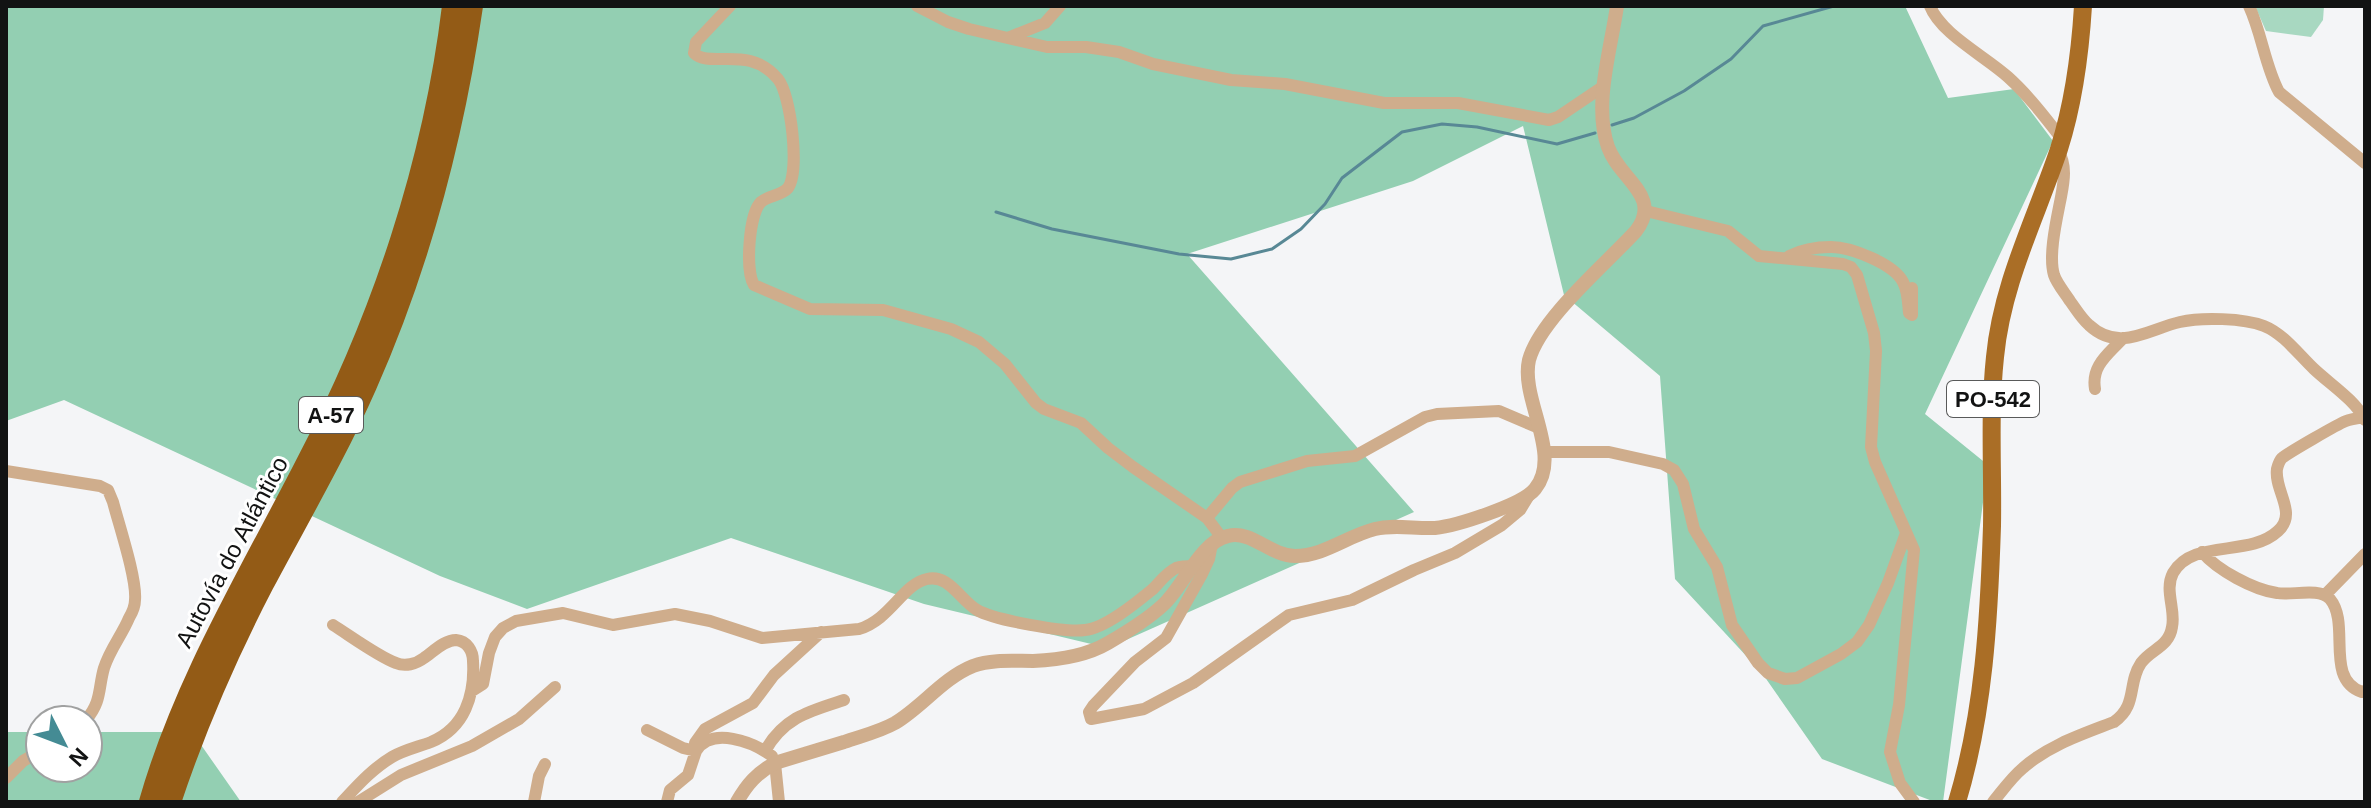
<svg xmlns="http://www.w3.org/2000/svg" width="2371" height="808" font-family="Arial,sans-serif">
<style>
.green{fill:#a8d8c1}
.forest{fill:#93cfb2}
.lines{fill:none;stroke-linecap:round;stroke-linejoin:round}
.stream{stroke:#588895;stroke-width:3}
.minor{stroke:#cfad8c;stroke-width:12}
.tertiary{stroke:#cfad8c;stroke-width:14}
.primary{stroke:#aa6e26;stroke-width:18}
.motorway{stroke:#935b16;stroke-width:22}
.labels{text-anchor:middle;stroke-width:6;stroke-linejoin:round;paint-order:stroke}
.shield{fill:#fff;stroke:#595a5a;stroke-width:2}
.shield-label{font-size:22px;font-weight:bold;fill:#121313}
.street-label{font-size:24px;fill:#121313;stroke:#fff}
</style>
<rect width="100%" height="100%" fill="#f4f5f7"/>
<path class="green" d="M 2255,6 L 2324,6 L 2323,20 L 2311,37 L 2266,31 Z"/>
<path class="forest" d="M 6,6 L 1905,6 L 1948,98 L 2014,89 L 2053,141 L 1925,414 L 1988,465 L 1943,802 L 1935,802 L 1822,759 L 1762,673 L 1675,579 L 1660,376 L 1564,295 L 1523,126 L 1413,181 L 1187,254 L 1414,512 L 1108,648 L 924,604 L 731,538 L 527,609 L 440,576 L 64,400 L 6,421 Z
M 6,732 L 40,732 L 40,768 L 88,768 L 88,732 L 192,732 L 241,802 L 6,802 Z"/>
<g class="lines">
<path class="stream" d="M 1612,125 L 1634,118 L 1684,91 L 1731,59 L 1763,26 L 1834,6
M 996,212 L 1052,229 L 1179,254 L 1231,259 L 1272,249 L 1301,229 L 1325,204 L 1342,178 L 1402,132 L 1442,124 L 1477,127 L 1557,144 L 1595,133"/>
<path class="minor" d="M 730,6 L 696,42 L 694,53 C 710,69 749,44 778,79 C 791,95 800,171 788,188 C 781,196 769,195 761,202 C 749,213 745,271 754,285 L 810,309 L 883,310 L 951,329 L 979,342 L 1005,364 L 1036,403 L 1044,409 L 1081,423 L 1108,448 L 1133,467 L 1207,518 L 1222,538
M 917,6 L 948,22 L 969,29 L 1047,47 L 1086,47 L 1119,52 L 1153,64 L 1231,80 L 1285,84 L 1384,103 L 1458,103 L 1549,120 L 1558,117 L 1604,86
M 1930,6 C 1941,34 1985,56 2008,77 C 2028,95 2045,117 2062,139
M 2249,6 C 2262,34 2265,66 2279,92 L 2365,163
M 1010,37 L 1045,23 L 1060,6
M 2058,150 C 2067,165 2064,181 2061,197 C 2057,218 2048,255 2054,275 C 2057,284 2065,293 2070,301 C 2076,309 2081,318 2089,325 C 2119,353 2149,329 2180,322 C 2201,317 2244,318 2264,326 C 2284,334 2299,355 2314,369 C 2331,385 2355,400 2365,420
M 1646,211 L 1728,231 L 1759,256 L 1843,264 L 1851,267 L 1857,275 L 1874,333 L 1876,351 L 1871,447 L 1875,462 L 1914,550 L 1899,705 L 1890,752 L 1900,783 L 1914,802
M 1789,256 C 1801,250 1818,247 1831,247 C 1851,247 1894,264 1903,282 C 1908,291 1908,303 1909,313 L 1912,315 L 1912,288
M 2095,389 C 2091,365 2109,354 2123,338
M 1544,452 L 1609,452 L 1663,464 L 1674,470 L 1683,484 L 1694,529 L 1717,567 L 1732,625 L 1758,663 L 1768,673 L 1785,679 L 1797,678 L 1841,654 L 1857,642 L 1869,625 L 1888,583 L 1906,533
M 6,471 L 100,486 L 108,490 L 113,502 C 119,525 137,579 135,600 C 135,605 132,613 129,618 C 122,635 110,649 104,668 C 98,689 102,701 86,720
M 1207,518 L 1232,488 L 1240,482 L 1307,461 L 1355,456 L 1425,417 L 1437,414 L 1499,411 L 1539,428
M 1212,544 L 1209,559 L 1202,574 L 1166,638 L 1135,662 L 1093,706 L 1089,712 L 1091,719 L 1144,709 L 1193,683 L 1289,615 L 1352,600 L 1414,570 L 1455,553 L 1502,525 L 1520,510 L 1531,492
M 2202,552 C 2217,570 2254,590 2277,593 C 2291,596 2319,587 2330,599 C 2351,624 2324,679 2362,692 L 2365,691
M 2325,595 L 2365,554
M 333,625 C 349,635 379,657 396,663 C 405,667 416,664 424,658 C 433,652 444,640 456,640 C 467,641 473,651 473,661 C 475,695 465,728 431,742 C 418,747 404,750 392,757 C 372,769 358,785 342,802
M 472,691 L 483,684 L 489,653 L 495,637 L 503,628 L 516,621 L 563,613 L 613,625 L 675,614 L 710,621 L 762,638 L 859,629 C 890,620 903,584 927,579 C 949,574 960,600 977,610 C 994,620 1066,633 1085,630 C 1106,628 1137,602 1153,589 C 1160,582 1166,573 1176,568 C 1182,566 1187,566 1194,566
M 647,730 L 683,748 L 696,751
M 696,751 C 712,726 753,742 772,756
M 765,751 C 784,717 810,711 844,700
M 775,763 L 779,802
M 6,778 L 23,761 L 40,751
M 358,802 L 401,775 L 472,746 L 519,719 L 555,687
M 534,802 L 539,776 L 545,764
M 667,802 L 670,790 L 688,775 L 696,751 L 695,743 L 705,729 L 753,703 L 774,675 L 821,632
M 1993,802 C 2003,790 2011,778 2023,768 C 2049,745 2083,734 2114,722 C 2138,705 2127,684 2141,663 C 2151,649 2169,647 2172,627 C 2176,610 2164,590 2173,573 C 2193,538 2249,558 2278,531 C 2298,513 2274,491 2277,469 C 2278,465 2280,460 2282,458 C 2288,453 2338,424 2346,421 C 2351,419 2358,418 2364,417"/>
<path class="tertiary" d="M 737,802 C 747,784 757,773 775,763 C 798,756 821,749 844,742 C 861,736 879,732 895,723 C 922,707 943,678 973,666 C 992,659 1013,661 1033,661 C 1058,660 1086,656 1108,643 C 1127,632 1147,620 1163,605 C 1183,587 1201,541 1228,536 C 1252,530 1270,556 1295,556 C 1324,556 1347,536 1375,529 C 1395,524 1414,529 1435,528 C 1456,526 1522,505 1535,489 C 1563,455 1520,399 1529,360 C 1540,319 1606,264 1636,231 C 1663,196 1619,179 1608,147 C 1593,105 1611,49 1617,6"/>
<path class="primary" d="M 1957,802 C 1984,713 1989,619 1992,526 C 1993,470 1989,413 1995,357 C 2002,283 2036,218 2059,149 C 2074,102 2080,55 2083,6"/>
<path class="motorway" d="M 150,802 C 185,680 251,573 308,461 C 382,320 434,164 453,6
M 170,802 C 195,727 226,655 263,584 C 298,518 336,453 366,385 C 420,263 453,137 472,6"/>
</g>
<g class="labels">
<g class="shield">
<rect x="1947" y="381" width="92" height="36" rx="6"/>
<rect x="299" y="397" width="64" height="36" rx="6"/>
</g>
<g class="shield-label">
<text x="1993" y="407">PO-542</text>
<text x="331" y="423">A-57</text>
</g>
<g class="street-label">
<text transform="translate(232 552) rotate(-62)" y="8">Autovía do Atlántico</text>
</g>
</g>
<rect width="2371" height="808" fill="none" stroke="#121313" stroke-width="16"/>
<g transform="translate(64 744) rotate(132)"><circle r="38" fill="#ffffff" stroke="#a0a1a1" stroke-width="2"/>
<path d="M0-6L14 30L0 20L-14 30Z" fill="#448b94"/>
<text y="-12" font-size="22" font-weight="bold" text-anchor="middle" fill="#121313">N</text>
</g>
</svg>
